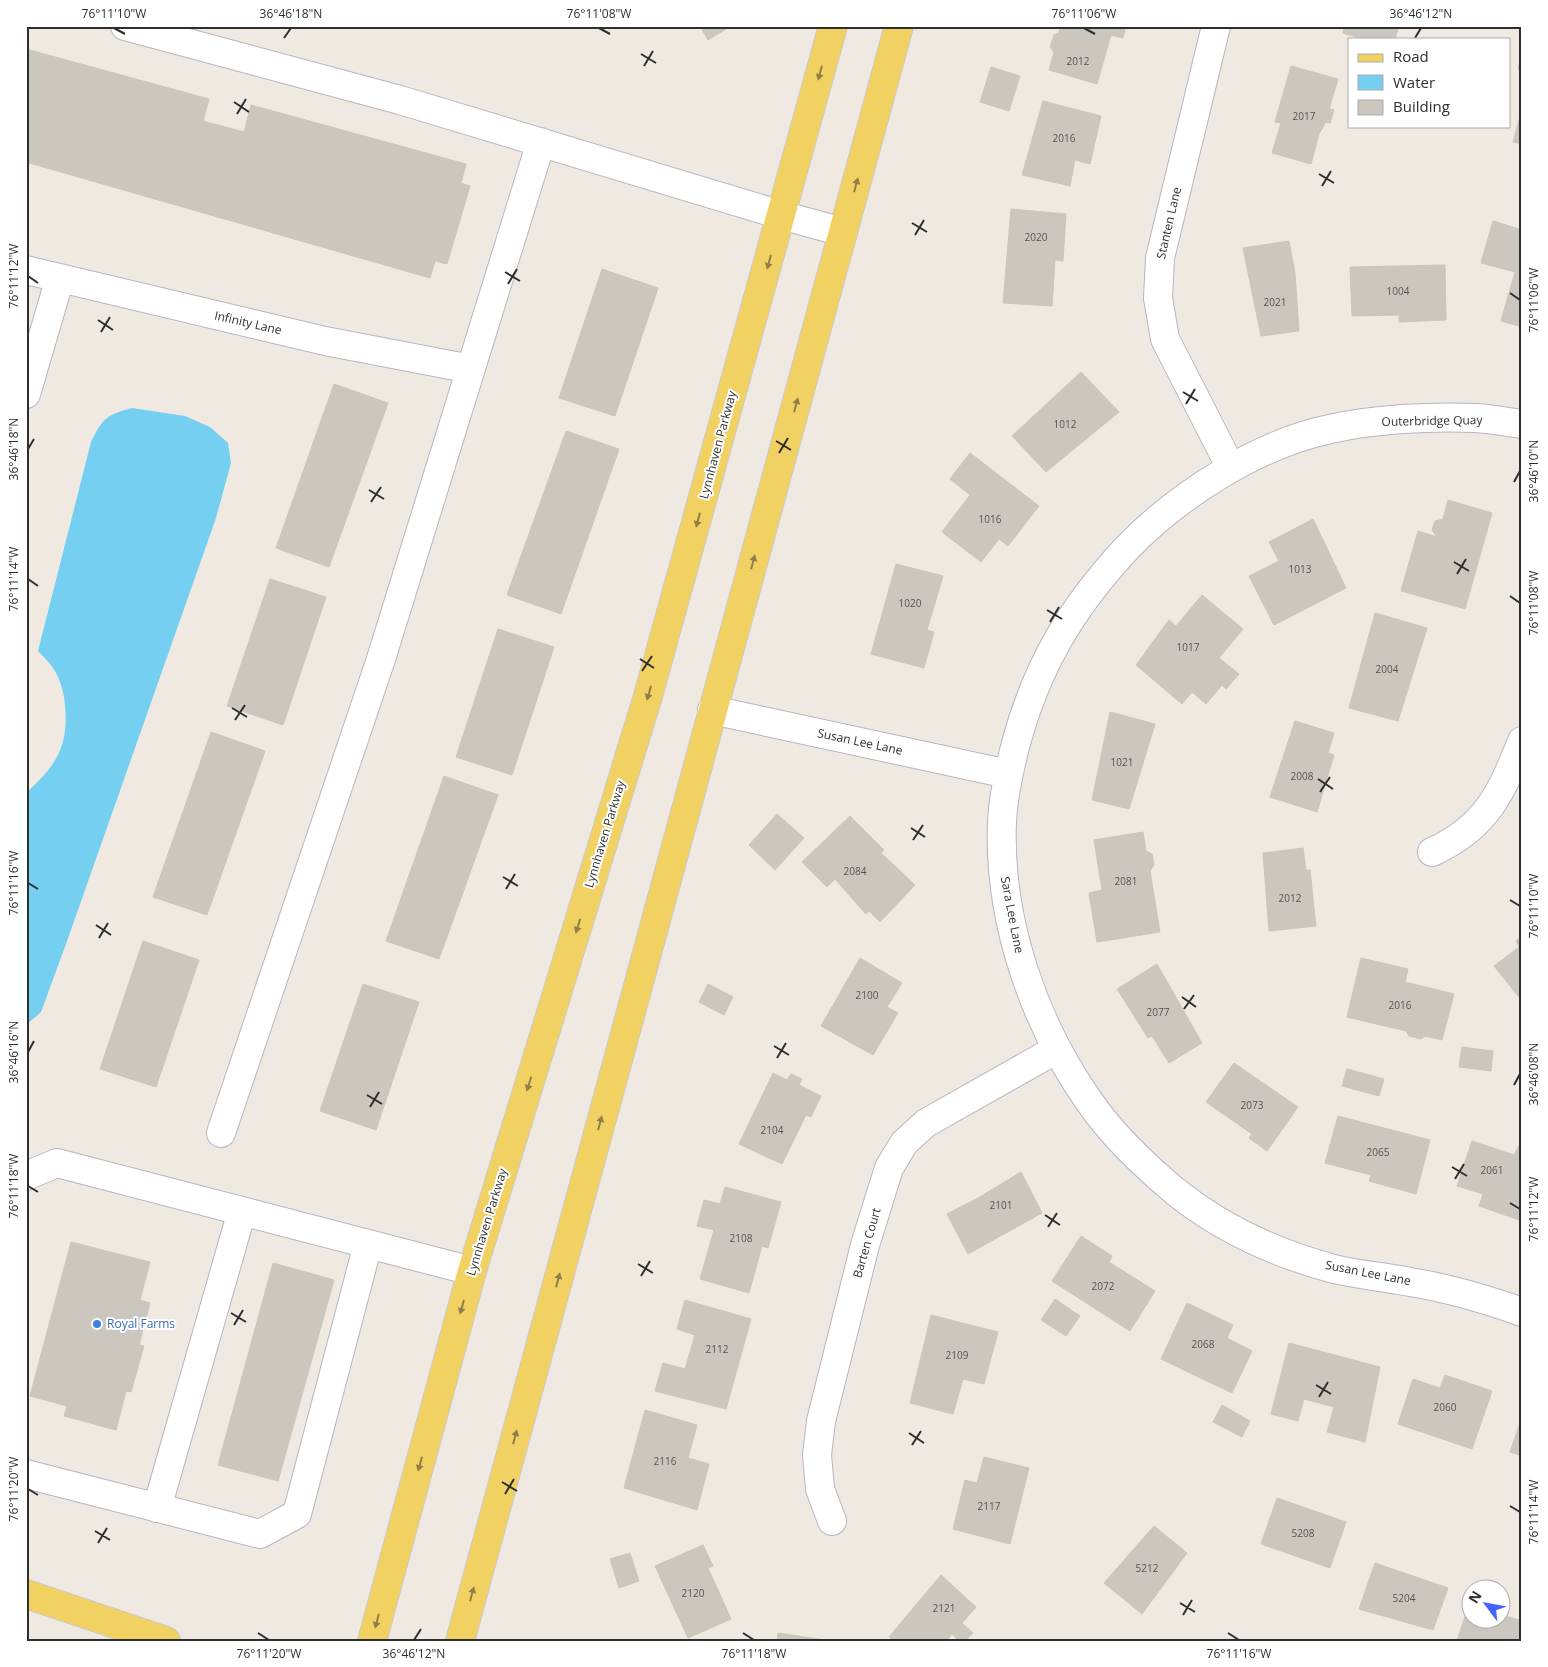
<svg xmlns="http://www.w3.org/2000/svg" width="1548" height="1667" font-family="'Open Sans',sans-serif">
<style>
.water{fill:#75cff0}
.building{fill:#cbc7bf;stroke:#cbc5ba}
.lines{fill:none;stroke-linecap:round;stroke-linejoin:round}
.minor-casing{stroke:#b4b7c1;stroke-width:30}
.major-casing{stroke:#c9c9c9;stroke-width:30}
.minor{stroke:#fff;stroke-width:28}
.major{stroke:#f2d163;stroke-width:28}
.oneway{fill:#908048}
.ticks{fill:none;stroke:#2e2e2e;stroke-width:2}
.shop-dot{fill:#3f7fe0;stroke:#fff;stroke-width:2}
.labels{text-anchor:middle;stroke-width:4;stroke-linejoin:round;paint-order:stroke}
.number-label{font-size:10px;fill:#555452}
.street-label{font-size:12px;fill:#2e2e2e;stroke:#fff}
.shop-label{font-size:12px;fill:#366cbe;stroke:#fff;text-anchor:start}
.neatline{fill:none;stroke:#2e2e2e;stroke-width:2}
.ticks-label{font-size:12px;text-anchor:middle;fill:#2e2e2e}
</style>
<rect width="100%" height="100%" fill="#efe9e1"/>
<path class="water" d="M 132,408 L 185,416 L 210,427 L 228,443 L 231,463 L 216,518 L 66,944 L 41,1012 L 26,1025 L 26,793 C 56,766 69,746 65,705 C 64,693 60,678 53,668 C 49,662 43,656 38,651 L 91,442 C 103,418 106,415 132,408 Z"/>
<path class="building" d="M 700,26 L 731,26 L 708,40 Z
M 1060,26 L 1126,26 L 1123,38 L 1111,35 L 1097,84 L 1049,70 L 1054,52 L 1050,47 L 1054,35 L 1059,33 Z
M 1344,26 L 1399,26 L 1395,39 L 1364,39 L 1343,33 Z
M 26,49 L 209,99 L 203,121 L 244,132 L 251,105 L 466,164 L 461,183 L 470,186 L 447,264 L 435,261 L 430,278 L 26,162 Z
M 1522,55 L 1522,70 L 1518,69 Z
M 1291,66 L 1338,79 L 1329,109 L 1334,110 L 1330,123 L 1326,122 L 1319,134 L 1311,164 L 1272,153 L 1281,123 L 1275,122 Z
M 991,67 L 1020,76 L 1009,111 L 980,102 Z
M 1043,101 L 1101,116 L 1090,164 L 1075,160 L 1070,186 L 1022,175 Z
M 1521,113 L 1522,113 L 1522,144 L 1513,142 Z
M 1011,209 L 1066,214 L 1063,261 L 1055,260 L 1052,306 L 1003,303 Z
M 1493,221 L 1522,230 L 1522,327 L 1501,321 L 1515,272 L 1481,263 Z
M 1289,241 L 1295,273 L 1299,331 L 1261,336 L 1243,248 Z
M 1445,265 L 1446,320 L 1399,322 L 1399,315 L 1352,316 L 1350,267 Z
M 602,269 L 658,288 L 615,416 L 559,398 Z
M 1081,372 L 1119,412 L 1046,472 L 1012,436 Z
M 334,384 L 388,403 L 329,567 L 276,548 Z
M 566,431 L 619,449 L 561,614 L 507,595 Z
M 970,453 L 1039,506 L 1008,546 L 999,539 L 981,562 L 942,532 L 970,495 L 950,479 Z
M 1448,500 L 1492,513 L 1465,609 L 1401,591 L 1418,531 L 1437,537 L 1432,530 L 1435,521 L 1443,519 Z
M 1313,519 L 1346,588 L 1274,625 L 1249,576 L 1279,561 L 1269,542 Z
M 896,564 L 943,576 L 927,630 L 934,632 L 924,668 L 871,654 Z
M 270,579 L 326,597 L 283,725 L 227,706 Z
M 1202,595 L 1243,629 L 1219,658 L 1239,674 L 1226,689 L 1222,685 L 1206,704 L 1192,692 L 1182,704 L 1136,665 L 1169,620 L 1176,626 Z
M 1375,613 L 1427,628 L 1398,721 L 1349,708 Z
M 498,629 L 554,647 L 512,775 L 456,757 Z
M 1110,712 L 1155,724 L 1129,809 L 1092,800 Z
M 1295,721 L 1334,733 L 1328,753 L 1334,755 L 1317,812 L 1270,797 Z
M 211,732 L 265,751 L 207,915 L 153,897 Z
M 444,776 L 498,795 L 439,959 L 386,941 Z
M 777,814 L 804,838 L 775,870 L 749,845 Z
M 850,816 L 884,850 L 881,853 L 915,885 L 880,922 L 869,911 L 866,914 L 835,879 L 827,887 L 802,862 Z
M 1143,832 L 1146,851 L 1152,854 L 1154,865 L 1150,871 L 1160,932 L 1097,942 L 1089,893 L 1102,890 L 1094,840 Z
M 1303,848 L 1306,870 L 1310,870 L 1316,926 L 1269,931 L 1263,853 Z
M 1522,936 L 1522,995 L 1519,997 L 1494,966 L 1519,947 L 1516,941 Z
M 143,941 L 199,960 L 156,1087 L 100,1069 Z
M 860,958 L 902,983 L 887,1007 L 898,1013 L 873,1055 L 821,1026 Z
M 1361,958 L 1408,969 L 1405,982 L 1454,994 L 1442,1040 L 1425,1036 L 1421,1039 L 1409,1036 L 1406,1031 L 1347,1017 Z
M 1157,964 L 1202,1043 L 1169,1063 L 1152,1036 L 1148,1038 L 1117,989 Z
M 363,984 L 419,1002 L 376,1130 L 320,1111 Z
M 708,984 L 733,997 L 724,1015 L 699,1002 Z
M 1462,1047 L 1493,1051 L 1491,1071 L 1459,1067 Z
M 1234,1063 L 1298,1107 L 1267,1151 L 1249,1138 L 1252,1134 L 1206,1102 Z
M 1347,1069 L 1384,1079 L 1379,1096 L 1342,1086 Z
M 773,1073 L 787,1080 L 791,1074 L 802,1079 L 799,1085 L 821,1096 L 811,1117 L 806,1115 L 782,1164 L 739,1144 Z
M 1338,1116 L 1430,1140 L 1416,1194 L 1369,1181 L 1371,1175 L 1325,1163 Z
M 1522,1140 L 1522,1221 L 1479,1206 L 1483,1194 L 1457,1186 L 1472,1141 L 1514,1155 Z
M 1021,1172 L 1042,1213 L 968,1254 L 947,1214 L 978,1198 Z
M 725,1187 L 781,1202 L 768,1248 L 762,1246 L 749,1293 L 700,1279 L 714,1230 L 697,1226 L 704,1200 L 720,1204 Z
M 1081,1236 L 1112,1256 L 1109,1262 L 1155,1291 L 1130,1331 L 1052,1281 Z
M 71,1242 L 150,1262 L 140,1300 L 150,1303 L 139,1345 L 144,1346 L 131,1392 L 126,1391 L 116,1430 L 64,1416 L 67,1406 L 30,1396 Z
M 273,1263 L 334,1280 L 278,1481 L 218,1465 Z
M 1055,1299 L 1080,1316 L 1066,1336 L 1041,1320 Z
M 685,1300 L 751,1319 L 726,1409 L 655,1391 L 663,1363 L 685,1369 L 695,1335 L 677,1329 Z
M 1187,1303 L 1233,1325 L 1227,1338 L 1252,1351 L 1232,1393 L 1161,1359 Z
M 931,1315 L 998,1332 L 984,1384 L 963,1379 L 953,1414 L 910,1403 Z
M 1289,1343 L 1380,1367 L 1365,1442 L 1327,1432 L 1334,1407 L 1304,1399 L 1298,1421 L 1271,1414 Z
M 1445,1375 L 1492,1391 L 1472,1449 L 1398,1424 L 1413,1379 L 1440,1388 Z
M 1222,1405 L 1250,1421 L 1242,1437 L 1213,1422 Z
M 645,1410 L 697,1425 L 688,1458 L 709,1464 L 697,1510 L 624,1488 Z
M 1522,1417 L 1522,1456 L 1510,1452 Z
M 984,1457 L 1029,1468 L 1010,1544 L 953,1529 L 965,1480 L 977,1483 Z
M 1277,1498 L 1346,1522 L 1330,1568 L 1261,1544 Z
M 1154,1526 L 1187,1553 L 1142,1614 L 1104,1583 Z
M 703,1545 L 713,1566 L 708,1568 L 731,1619 L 688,1638 L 655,1566 Z
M 630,1553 L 639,1581 L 619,1588 L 610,1559 Z
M 1375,1563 L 1448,1588 L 1433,1630 L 1359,1609 Z
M 941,1575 L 976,1607 L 962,1623 L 973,1633 L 965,1641 L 959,1641 L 952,1634 L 946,1641 L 894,1641 L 889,1637 Z
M 1469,1604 L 1470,1604 L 1470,1620 L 1500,1620 L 1500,1614 L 1522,1621 L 1522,1641 L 1457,1641 Z
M 778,1633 L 832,1641 L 777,1641 Z"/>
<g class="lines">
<g class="minor-casing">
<path id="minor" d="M 125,26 L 400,100 L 781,215 L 843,232
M 1216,26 L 1160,258 L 1158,298 L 1165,339 L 1231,468
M 26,270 L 325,341 L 471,369
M 26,394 L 60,278
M 1522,424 C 1507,422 1491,419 1476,418 C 1431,416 1374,419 1330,429 C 1258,444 1178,495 1127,548 C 1071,608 1036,667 1015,747 C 1009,771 1003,797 1002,822 C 998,920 1034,1024 1091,1104 C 1114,1137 1145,1166 1176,1192 C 1222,1229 1278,1254 1334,1269 C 1359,1275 1385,1277 1410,1282 C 1448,1288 1485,1299 1522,1312
M 712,710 L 1008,774
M 1432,852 C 1487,827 1501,793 1522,741
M 221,1133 L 381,659 L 541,142
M 26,1176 L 57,1163 L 472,1271
M 26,1474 L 260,1534 L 297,1514 L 368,1244
M 157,1508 L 242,1211
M 832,1521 L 820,1489 L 817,1455 L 821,1421 L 865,1245 L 889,1168 L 904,1143 L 926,1123 L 1057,1049"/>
</g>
<g class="major-casing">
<path id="major" d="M 26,1594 L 166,1641
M 372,1641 L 472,1271 L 648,696 L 833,26
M 460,1641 L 899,26"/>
</g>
<use href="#minor" class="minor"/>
<use href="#major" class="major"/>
</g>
<defs><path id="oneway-solid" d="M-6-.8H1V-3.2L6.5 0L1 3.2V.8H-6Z" transform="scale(1.25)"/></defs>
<g class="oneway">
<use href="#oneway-solid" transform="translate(820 73) rotate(105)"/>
<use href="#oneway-solid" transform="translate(856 185) rotate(-75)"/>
<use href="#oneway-solid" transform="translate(769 262) rotate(105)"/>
<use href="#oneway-solid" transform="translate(796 405) rotate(-75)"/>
<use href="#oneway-solid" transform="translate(698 520) rotate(105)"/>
<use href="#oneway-solid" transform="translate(753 562) rotate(-75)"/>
<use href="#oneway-solid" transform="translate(649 693) rotate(106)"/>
<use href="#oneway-solid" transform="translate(578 926) rotate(107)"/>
<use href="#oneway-solid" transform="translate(529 1084) rotate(107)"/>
<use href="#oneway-solid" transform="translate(600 1123) rotate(-75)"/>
<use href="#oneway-solid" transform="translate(558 1280) rotate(-75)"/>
<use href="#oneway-solid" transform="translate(462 1307) rotate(105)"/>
<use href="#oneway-solid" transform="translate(515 1437) rotate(-75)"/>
<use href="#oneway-solid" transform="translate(420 1464) rotate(105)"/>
<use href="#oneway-solid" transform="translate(472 1594) rotate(-75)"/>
<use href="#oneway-solid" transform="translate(377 1621) rotate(105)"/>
</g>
<path class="ticks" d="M 114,28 L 125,34M 599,28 L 610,34M 1084,28 L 1095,34M 284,38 L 291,28M 1415,38 L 1421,28M 641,54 L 656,63M 644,66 L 653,51M 234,102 L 249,112M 237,114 L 246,99M 1319,174 L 1334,183M 1322,186 L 1331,171M 912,223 L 927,232M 915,235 L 924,220M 505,272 L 520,281M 28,276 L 38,283M 508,284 L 517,269M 1510,293 L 1520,300M 98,320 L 113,330M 101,332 L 110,317M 1183,392 L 1198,401M 1186,404 L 1195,389M 776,441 L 791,450M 28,449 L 34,439M 779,453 L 788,438M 1514,482 L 1520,471M 369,490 L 384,499M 371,502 L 381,487M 1454,562 L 1469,571M 1457,574 L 1466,559M 28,579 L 38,586M 1510,596 L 1520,603M 1047,610 L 1062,619M 1050,622 L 1059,607M 640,659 L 654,668M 642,671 L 652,656M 232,708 L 247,717M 235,720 L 245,705M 1318,779 L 1333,789M 1320,792 L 1330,777M 911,828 L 925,837M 913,840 L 923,825M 503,877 L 518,886M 28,883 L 38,889M 506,889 L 515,874M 1510,900 L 1520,906M 96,925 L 111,935M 99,938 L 108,923M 1182,997 L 1196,1007M 1184,1009 L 1194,995M 774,1046 L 789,1055M 28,1052 L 34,1041M 777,1058 L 786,1043M 1514,1085 L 1520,1074M 367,1095 L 382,1104M 370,1107 L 379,1092M 1452,1167 L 1467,1176M 1455,1179 L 1464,1164M 28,1186 L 38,1192M 1510,1203 L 1520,1209M 1045,1215 L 1060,1225M 1048,1227 L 1057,1213M 638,1264 L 653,1273M 641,1276 L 650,1261M 231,1313 L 246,1322M 234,1325 L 243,1310M 1316,1385 L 1331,1394M 1319,1397 L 1328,1382M 909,1433 L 924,1443M 912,1445 L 921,1431M 502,1482 L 517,1491M 28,1489 L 38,1495M 505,1494 L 514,1479M 1510,1506 L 1520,1512M 95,1531 L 110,1540M 98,1543 L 107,1528M 1180,1603 L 1195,1612M 1183,1615 L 1192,1600M 258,1633 L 269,1640M 743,1633 L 754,1640M 1228,1633 L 1239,1640M 414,1640 L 421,1629"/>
<circle class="shop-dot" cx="97" cy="1324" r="5"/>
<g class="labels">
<g class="number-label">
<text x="1078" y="65">2012</text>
<text x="1304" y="120">2017</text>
<text x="1064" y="142">2016</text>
<text x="1036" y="241">2020</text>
<text x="1398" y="295">1004</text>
<text x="1275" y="306">2021</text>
<text x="1065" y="428">1012</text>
<text x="990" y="523">1016</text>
<text x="1300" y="573">1013</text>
<text x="910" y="607">1020</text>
<text x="1188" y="651">1017</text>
<text x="1387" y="673">2004</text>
<text x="1122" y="766">1021</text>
<text x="1302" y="780">2008</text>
<text x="855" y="875">2084</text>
<text x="1126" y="885">2081</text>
<text x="1290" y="902">2012</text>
<text x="867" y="999">2100</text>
<text x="1400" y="1009">2016</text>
<text x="1158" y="1016">2077</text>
<text x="1252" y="1109">2073</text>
<text x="772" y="1134">2104</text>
<text x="1378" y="1156">2065</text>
<text x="1492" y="1174">2061</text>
<text x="1001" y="1209">2101</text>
<text x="741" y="1242">2108</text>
<text x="1103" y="1290">2072</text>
<text x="1203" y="1348">2068</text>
<text x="717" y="1353">2112</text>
<text x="957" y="1359">2109</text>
<text x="1445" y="1411">2060</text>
<text x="665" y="1465">2116</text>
<text x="989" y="1510">2117</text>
<text x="1303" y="1537">5208</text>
<text x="1147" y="1572">5212</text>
<text x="693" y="1597">2120</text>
<text x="1404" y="1602">5204</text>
<text x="944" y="1612">2121</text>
</g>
<g class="street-label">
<text transform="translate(1169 223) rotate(-77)" y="4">Stanten Lane</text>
<text transform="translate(248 323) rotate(13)" y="4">Infinity Lane</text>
<text transform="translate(1432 421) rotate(-1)" y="4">Outerbridge Quay</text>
<text transform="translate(718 445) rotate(-75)" y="4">Lynnhaven Parkway</text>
<text transform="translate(860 742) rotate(12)" y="4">Susan Lee Lane</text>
<text transform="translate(605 834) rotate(-73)" y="4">Lynnhaven Parkway</text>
<text transform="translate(1012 915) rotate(79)" y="4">Sara Lee Lane</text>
<text transform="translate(487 1222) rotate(-73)" y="4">Lynnhaven Parkway</text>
<text transform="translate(867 1243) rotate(-74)" y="4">Barten Court</text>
<text transform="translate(1368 1273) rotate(11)" y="4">Susan Lee Lane</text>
</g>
<g class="shop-label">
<text x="107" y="1328">Royal Farms</text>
</g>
</g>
<rect width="1548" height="1667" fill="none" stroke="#ffffff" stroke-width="55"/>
<rect x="1348" y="38" width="162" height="90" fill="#ffffff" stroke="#ababab"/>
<rect x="1358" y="54" width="25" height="8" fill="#f2d163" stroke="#ababab"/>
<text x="1393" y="62" font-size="15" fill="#2e2e2e">Road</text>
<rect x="1358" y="75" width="25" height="15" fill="#75cff0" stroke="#ababab"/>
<text x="1393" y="88" font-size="15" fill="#2e2e2e">Water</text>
<rect x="1358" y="100" width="25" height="15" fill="#cbc7bf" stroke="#ababab"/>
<text x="1393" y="112" font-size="15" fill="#2e2e2e">Building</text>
<g transform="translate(1486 1604) rotate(302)"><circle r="24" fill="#ffffff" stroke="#ababab"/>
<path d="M0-4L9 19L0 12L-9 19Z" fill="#4264fb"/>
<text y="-8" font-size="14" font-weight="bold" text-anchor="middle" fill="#2e2e2e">N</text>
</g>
<rect x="28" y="28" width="1492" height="1612" class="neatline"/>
<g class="ticks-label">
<text x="114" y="18">76°11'10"W</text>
<text x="291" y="18">36°46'18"N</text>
<text x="599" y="18">76°11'08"W</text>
<text x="1084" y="18">76°11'06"W</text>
<text x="1421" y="18">36°46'12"N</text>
<text transform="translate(14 276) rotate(-90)" y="4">76°11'12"W</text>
<text transform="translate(1534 300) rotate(-90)" y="4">76°11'06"W</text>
<text transform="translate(14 449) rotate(-90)" y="4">36°46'18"N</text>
<text transform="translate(1534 471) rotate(-90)" y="4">36°46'10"N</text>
<text transform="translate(14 579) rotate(-90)" y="4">76°11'14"W</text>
<text transform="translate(1534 603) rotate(-90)" y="4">76°11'08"W</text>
<text transform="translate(14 883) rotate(-90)" y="4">76°11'16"W</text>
<text transform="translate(1534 906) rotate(-90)" y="4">76°11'10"W</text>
<text transform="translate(14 1052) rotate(-90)" y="4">36°46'16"N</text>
<text transform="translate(1534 1074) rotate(-90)" y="4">36°46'08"N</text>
<text transform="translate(14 1186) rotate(-90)" y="4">76°11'18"W</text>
<text transform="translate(1534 1209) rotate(-90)" y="4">76°11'12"W</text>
<text transform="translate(14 1489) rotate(-90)" y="4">76°11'20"W</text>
<text transform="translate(1534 1512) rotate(-90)" y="4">76°11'14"W</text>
<text x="269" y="1658">76°11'20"W</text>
<text x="414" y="1658">36°46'12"N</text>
<text x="754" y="1658">76°11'18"W</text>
<text x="1239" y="1658">76°11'16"W</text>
</g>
</svg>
